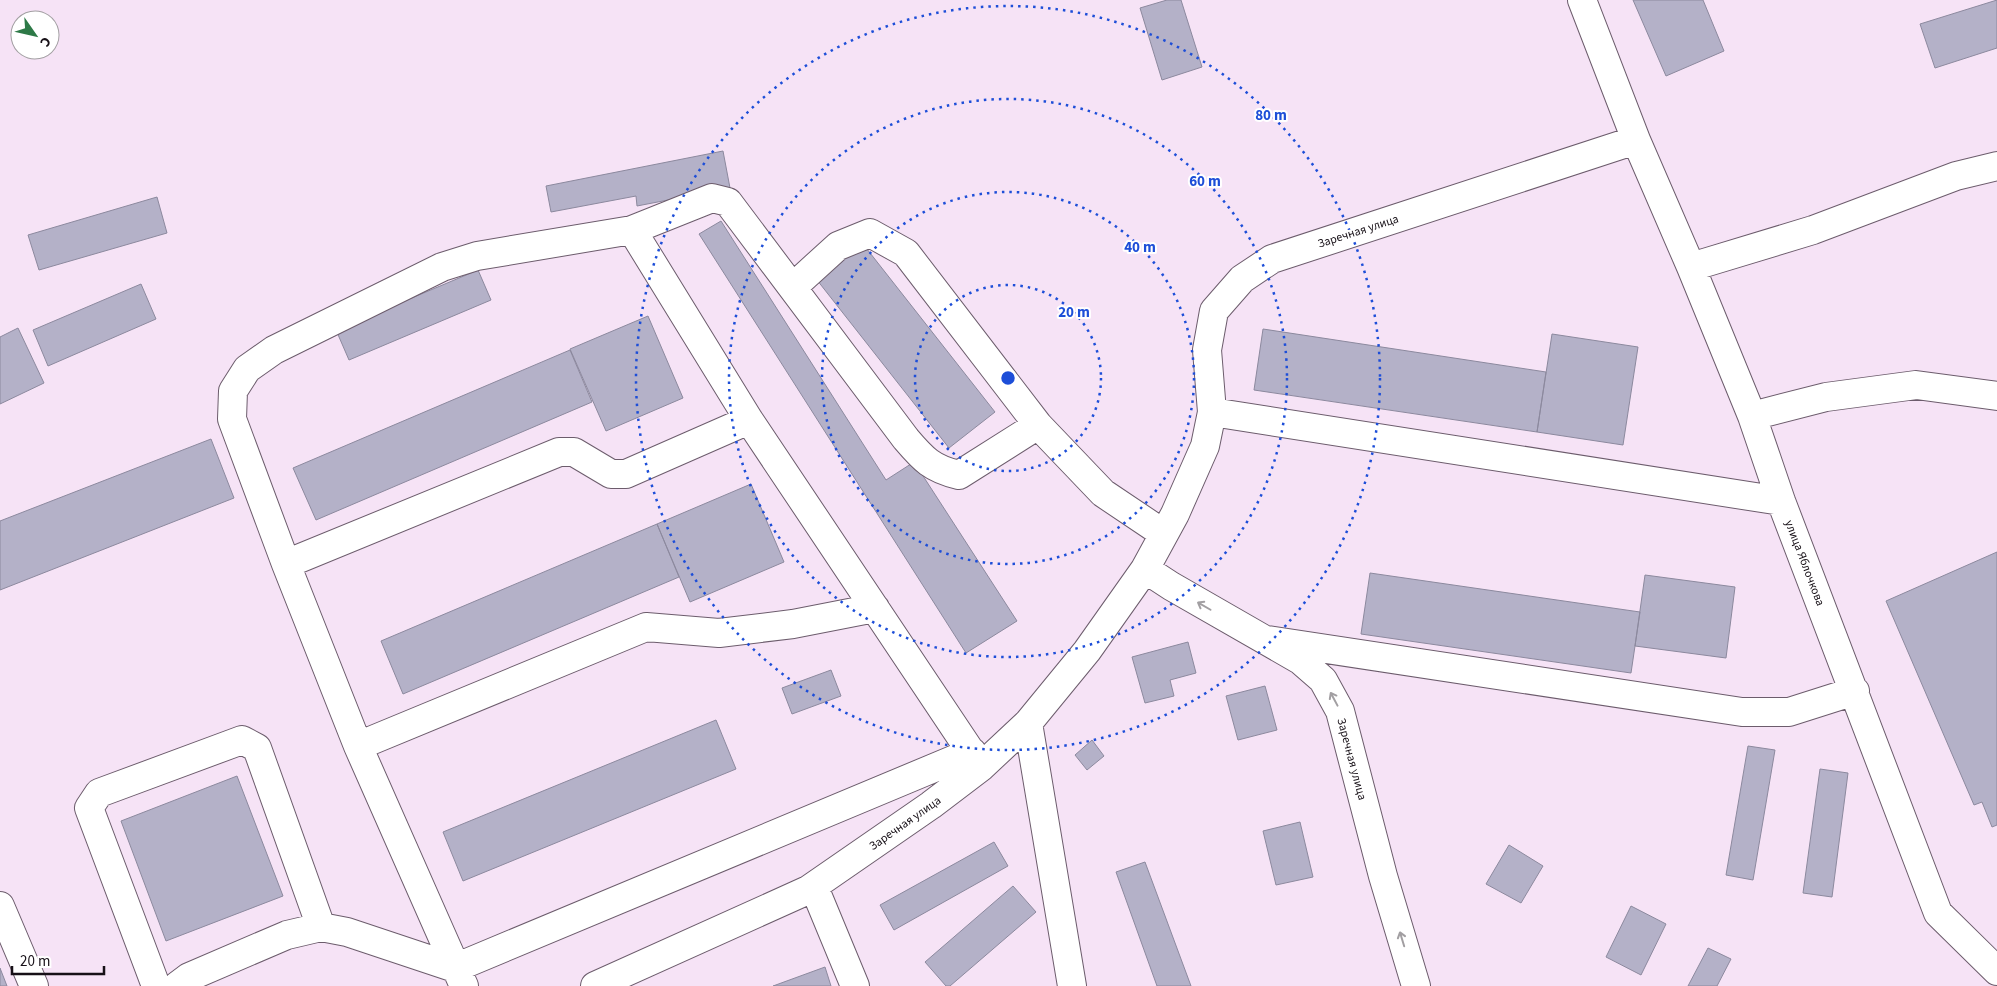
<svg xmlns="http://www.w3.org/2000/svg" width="1997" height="986" font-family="'Source Sans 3',sans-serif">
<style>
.building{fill:#b4b1c8;stroke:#8c899e}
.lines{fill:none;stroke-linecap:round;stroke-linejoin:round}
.minor-casing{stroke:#6c5c6c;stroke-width:30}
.minor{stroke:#fff;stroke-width:28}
.oneway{stroke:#a29fa2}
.ring{fill:none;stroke:#1d4ed8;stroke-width:2.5;stroke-dasharray:2.5 5}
.labels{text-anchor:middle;stroke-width:4;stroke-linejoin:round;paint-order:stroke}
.street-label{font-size:12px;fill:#171017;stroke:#fff}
.centre{fill:#1d4ed8;stroke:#fff;stroke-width:2.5}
.ring-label{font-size:15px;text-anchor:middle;font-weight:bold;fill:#1d4ed8;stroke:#fff;stroke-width:4;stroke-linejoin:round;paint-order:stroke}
</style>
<rect width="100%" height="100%" fill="#f6e3f6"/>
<path class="building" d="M 1167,0 L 1181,0 L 1202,67 L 1162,80 L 1140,8 Z
M 1633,0 L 1703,0 L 1724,51 L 1666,76 Z
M 1997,0 L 1997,48 L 1935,68 L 1920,24 Z
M 723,151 L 730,188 L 637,206 L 636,196 L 551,212 L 546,186 Z
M 157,197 L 167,233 L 39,270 L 28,235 Z
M 721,221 L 886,480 L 914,462 L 1017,621 L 966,653 L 699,234 Z
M 863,244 L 995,412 L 949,448 L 817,280 Z
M 478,270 L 491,300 L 349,360 L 336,330 Z
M 141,284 L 156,319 L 48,366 L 33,330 Z
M 648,316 L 683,398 L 606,431 L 570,349 Z
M 18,328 L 44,383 L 0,404 L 0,337 Z
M 1263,329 L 1546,372 L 1537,432 L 1254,390 Z
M 1552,334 L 1638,347 L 1623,445 L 1537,432 Z
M 570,350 L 592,402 L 316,520 L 293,468 Z
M 211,439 L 234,498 L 0,590 L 0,521 Z
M 751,484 L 784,562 L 690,602 L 657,524 Z
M 657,524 L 679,577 L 403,694 L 381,641 Z
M 1997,552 L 1997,825 L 1992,827 L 1982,802 L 1974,805 L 1886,601 Z
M 1370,573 L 1640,612 L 1631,673 L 1361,634 Z
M 1645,575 L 1735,587 L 1726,658 L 1635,646 Z
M 1188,642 L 1196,673 L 1170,680 L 1174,696 L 1145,703 L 1132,657 Z
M 831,670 L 841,696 L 792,714 L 782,688 Z
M 1265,686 L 1277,730 L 1238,740 L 1226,696 Z
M 716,720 L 736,769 L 463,881 L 443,832 Z
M 1092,740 L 1104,756 L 1087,770 L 1075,755 Z
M 1748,746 L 1775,750 L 1753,880 L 1726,875 Z
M 1820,769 L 1848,773 L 1832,897 L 1803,893 Z
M 237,776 L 283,896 L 166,941 L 121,821 Z
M 1300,822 L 1313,877 L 1276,885 L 1263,831 Z
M 994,842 L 1008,866 L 894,930 L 880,905 Z
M 1509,845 L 1543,866 L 1521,903 L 1486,884 Z
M 1145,862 L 1191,986 L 1157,986 L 1116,872 Z
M 1013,886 L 1036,912 L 950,986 L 946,986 L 925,962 Z
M 1631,906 L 1666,924 L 1641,975 L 1606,957 Z
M 1708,948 L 1731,959 L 1717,986 L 1688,986 Z
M 825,967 L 831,986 L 773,986 Z
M 0,968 L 7,986 L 0,986 Z"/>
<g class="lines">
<g class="minor-casing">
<path id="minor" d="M 1636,140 L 1691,267 L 1752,416 L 1781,501 L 1938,913 L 1997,971
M 632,230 L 712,198 L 728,202 L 906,439 C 923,459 932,469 959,475 L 1038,425
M 1691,267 L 1813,230 L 1956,176 L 1997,166
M 793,287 L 838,246 L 870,233 L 906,253 L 1038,425 L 1103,493 L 1164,534
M 1212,412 L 1781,501
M 1752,416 L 1826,397 L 1916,385 L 1997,396
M 286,564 L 559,452 L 574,452 L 611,474 L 626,474 L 749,420
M 1145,569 L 1171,586 L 1300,660 L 1323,680 L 1340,711 L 1383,876 L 1416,986
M 1267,640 L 1742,712 L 1789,712 L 1855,691
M 1028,723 L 1072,986
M 358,746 L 646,627 L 719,633 L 793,624 L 875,608
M 814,887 L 855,986
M 0,906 L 34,986
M 156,986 L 89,808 L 99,793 L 242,740 L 257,748 L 321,927
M 177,986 L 189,977 L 287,935 L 321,927 L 347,932 L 455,968 L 972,752
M 464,986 L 358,746 L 286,564 L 232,419 L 233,391 L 247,369 L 274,350 L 442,267 L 477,256 L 632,230 L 749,420 L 981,767
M 595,986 L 808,890 L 931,805 L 981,767 L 1028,723 L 1087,651 L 1145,569 L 1175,514 L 1205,446 L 1212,412 L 1207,350 L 1214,311 L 1242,279 L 1272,259 L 1636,140 L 1582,0"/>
</g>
<use href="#minor" class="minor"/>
</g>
<defs><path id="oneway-shaft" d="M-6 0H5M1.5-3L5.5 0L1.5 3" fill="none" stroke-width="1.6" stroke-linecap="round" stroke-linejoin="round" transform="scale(1.25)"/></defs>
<g class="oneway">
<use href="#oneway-shaft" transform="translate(1204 606) rotate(-150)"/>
<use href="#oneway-shaft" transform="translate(1334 699) rotate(-118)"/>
<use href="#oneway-shaft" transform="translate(1402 939) rotate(-107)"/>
</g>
<g class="ring">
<circle cx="1008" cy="378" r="93"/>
<circle cx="1008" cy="378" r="186"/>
<circle cx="1008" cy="378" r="279"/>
<circle cx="1008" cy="378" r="372"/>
</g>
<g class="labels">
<g class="street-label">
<text transform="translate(1358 231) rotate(-18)" y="4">Заречная улица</text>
<text transform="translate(1805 563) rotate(69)" y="4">улица Яблочкова</text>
<text transform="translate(1352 759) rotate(75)" y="4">Заречная улица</text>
<text transform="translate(905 823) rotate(-35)" y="4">Заречная улица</text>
</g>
</g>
<circle cx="1008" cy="378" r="8" class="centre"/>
<g class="ring-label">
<text x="1271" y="120">80 m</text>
<text x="1205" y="186">60 m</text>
<text x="1140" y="252">40 m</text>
<text x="1074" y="317">20 m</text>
</g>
<g transform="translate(35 35) rotate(124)"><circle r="24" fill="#ffffff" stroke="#a29fa2"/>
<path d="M0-4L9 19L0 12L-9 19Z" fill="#2d7947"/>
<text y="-8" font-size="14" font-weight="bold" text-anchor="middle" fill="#171017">С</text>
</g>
<path d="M12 966v8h92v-8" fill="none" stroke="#171017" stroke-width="2.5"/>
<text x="20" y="966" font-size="15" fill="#171017" stroke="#ffffff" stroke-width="4" paint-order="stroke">20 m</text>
</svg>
